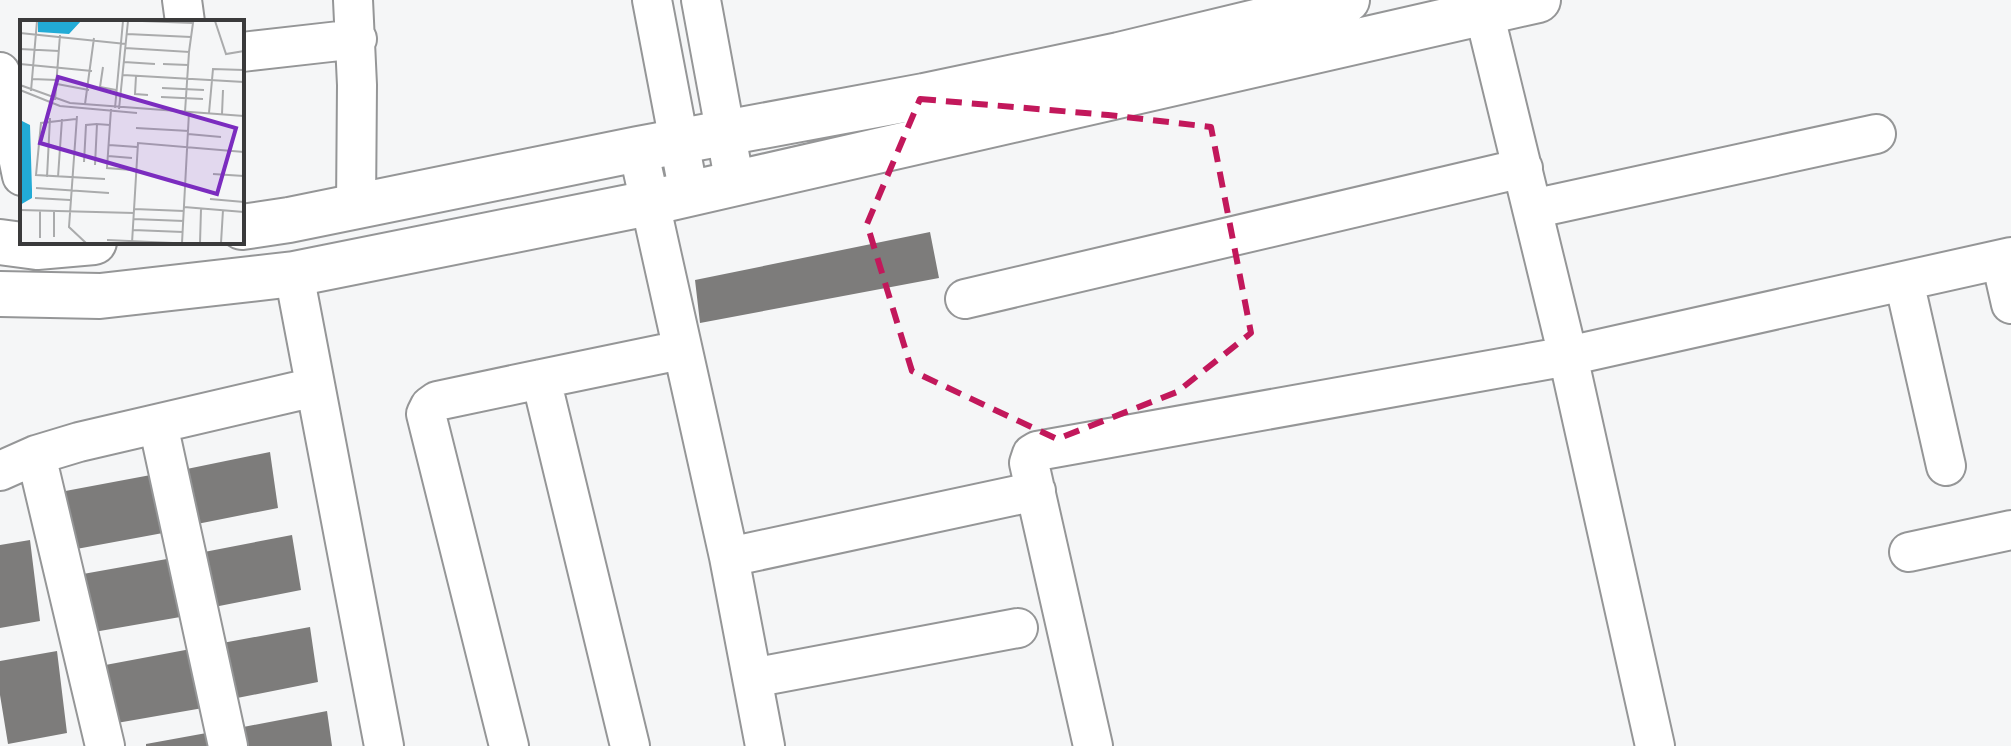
<svg xmlns="http://www.w3.org/2000/svg" width="2011" height="746" font-family="Ubuntu,sans-serif">
<style>
.building{fill:#7d7c7b}
.lines{fill:none;stroke-linecap:round;stroke-linejoin:round}
.minor-casing{stroke:#959697;stroke-width:42}
.tertiary-casing{stroke:#959697;stroke-width:48}
.minor{stroke:#fff;stroke-width:38}
.tertiary{stroke:#fff;stroke-width:44}
.marked{fill:none;stroke:#c2185b;stroke-width:6;stroke-dasharray:16 10;stroke-linejoin:round}
.inset-road{fill:none;stroke:#aaabac;stroke-width:2}
.view{fill:#7b2cbf;fill-opacity:0.15;stroke:#7b2cbf;stroke-width:4}
.inset-edge{fill:none;stroke:#3a3a3b;stroke-width:4}
</style>
<rect width="100%" height="100%" fill="#f5f6f7"/>
<path class="building" d="M 930,232 L 939,278 L 700,323 L 695,280 Z
M 270,452 L 278,508 L 187,526 L 177,471 Z
M 156,474 L 163,533 L 71,550 L 60,492 Z
M 292,535 L 301,590 L 209,608 L 199,553 Z
M 30,540 L 40,621 L 0,628 L 0,545 Z
M 178,557 L 186,616 L 94,632 L 83,574 Z
M 310,627 L 318,682 L 227,700 L 217,644 Z
M 196,648 L 203,708 L 111,724 L 100,666 Z
M 57,651 L 67,733 L 8,744 L 0,695 L 0,661 Z
M 327,711 L 332,746 L 237,746 L 233,729 Z
M 212,732 L 214,746 L 146,746 L 146,744 Z"/>
<g class="lines">
<g class="minor-casing">
<path id="minor" d="M 182,0 L 185,22
M 353,0 L 357,85 L 356,207
M 652,0 L 689,194
M 701,0 L 735,184
M 1481,0 L 1568,356 L 1655,746
M 242,52 L 357,39
M 0,72 L 22,176
M 638,149 L 729,557 L 765,746
M 1532,209 L 1876,134
M 2001,260 L 2011,304
M 294,274 L 384,746
M 1904,281 L 1946,466
M 965,299 L 1523,168
M 158,424 L 228,746
M 36,455 L 105,746
M 0,471 L 36,455 L 79,442 L 315,387
M 1909,552 L 2011,530
M 729,557 L 1036,491
M 752,678 L 1018,628
M 509,746 L 426,414 L 430,406 L 437,401 L 541,379
M 630,746 L 541,379 L 681,350
M 1093,746 L 1029,463 L 1032,454 L 1037,451 L 1568,356 L 2011,257"/>
</g>
<g class="tertiary-casing">
<path id="tertiary" d="M 242,227 L 289,220 L 638,149 L 924,96 L 1119,55 L 1347,0
M 0,242 L 37,247 L 94,242
M 0,294 L 100,296 L 294,274 L 649,203 L 1538,0"/>
</g>
<use href="#minor" class="minor"/>
<use href="#tertiary" class="tertiary"/>
</g>
<path class="marked" d="M 920,99 L 1108,115 L 1211,127 L 1251,333 L 1177,392 L 1057,439 L 912,371 L 867,224 Z"/>
<g transform="translate(20 20)">
<rect width="224" height="224" fill="#f5f6f7"/>
<path d="M 18,1 L 61,1 L 49,14 L 18,12 ZM 0,100 L 10,105 L 12,170 L 12,178 L 0,185 Z" fill="#22abd6"/>
<path class="inset-road" d="M 195,1 L 206,34 L 224,31M 0,13 L 106,24M 107,14 L 171,17M 105,28 L 169,32 L 173,3 L 122,1M 0,29 L 39,31M 104,42 L 135,44M 0,44 L 72,51M 143,44 L 168,45M 83,47 L 80,67 L 96,70M 103,55 L 224,62M 116,56 L 115,74 L 128,75M 12,59 L 37,60M 37,64 L 69,70M 0,65 L 50,83 L 224,96M 142,68 L 184,70M 0,70 L 40,86 L 117,93M 11,71 L 17,1M 141,77 L 183,79M 35,80 L 40,15M 65,84 L 74,18M 95,88 L 103,1M 91,89 L 87,148 L 112,150M 99,89 L 108,1M 165,92 L 169,32M 189,93 L 193,49 L 224,50M 202,94 L 203,70M 57,96 L 49,207 L 66,223M 56,99 L 21,103 L 16,155 L 85,159M 116,108 L 169,111M 168,114 L 201,117M 89,125 L 117,127M 88,136 L 112,138M 64,142 L 66,105 L 77,104M 75,145 L 77,104 L 90,105M 193,154 L 224,156M 27,157 L 30,98M 38,157 L 42,99M 16,168 L 89,173M 15,178 L 50,180M 190,179 L 224,182M 164,187 L 224,192M 114,189 L 164,191M 0,190 L 114,193M 20,190 L 20,218M 34,190 L 34,217M 113,199 L 164,201M 113,210 L 163,212M 87,220 L 153,223M 112,223 L 118,123 L 224,132M 162,223 L 169,92M 180,223 L 181,189M 201,223 L 203,190"/>
<path class="view" d="M 38,57 L 216,108 L 197,174 L 20,123 Z"/>
<rect width="224" height="224" class="inset-edge"/>
</g>
</svg>
